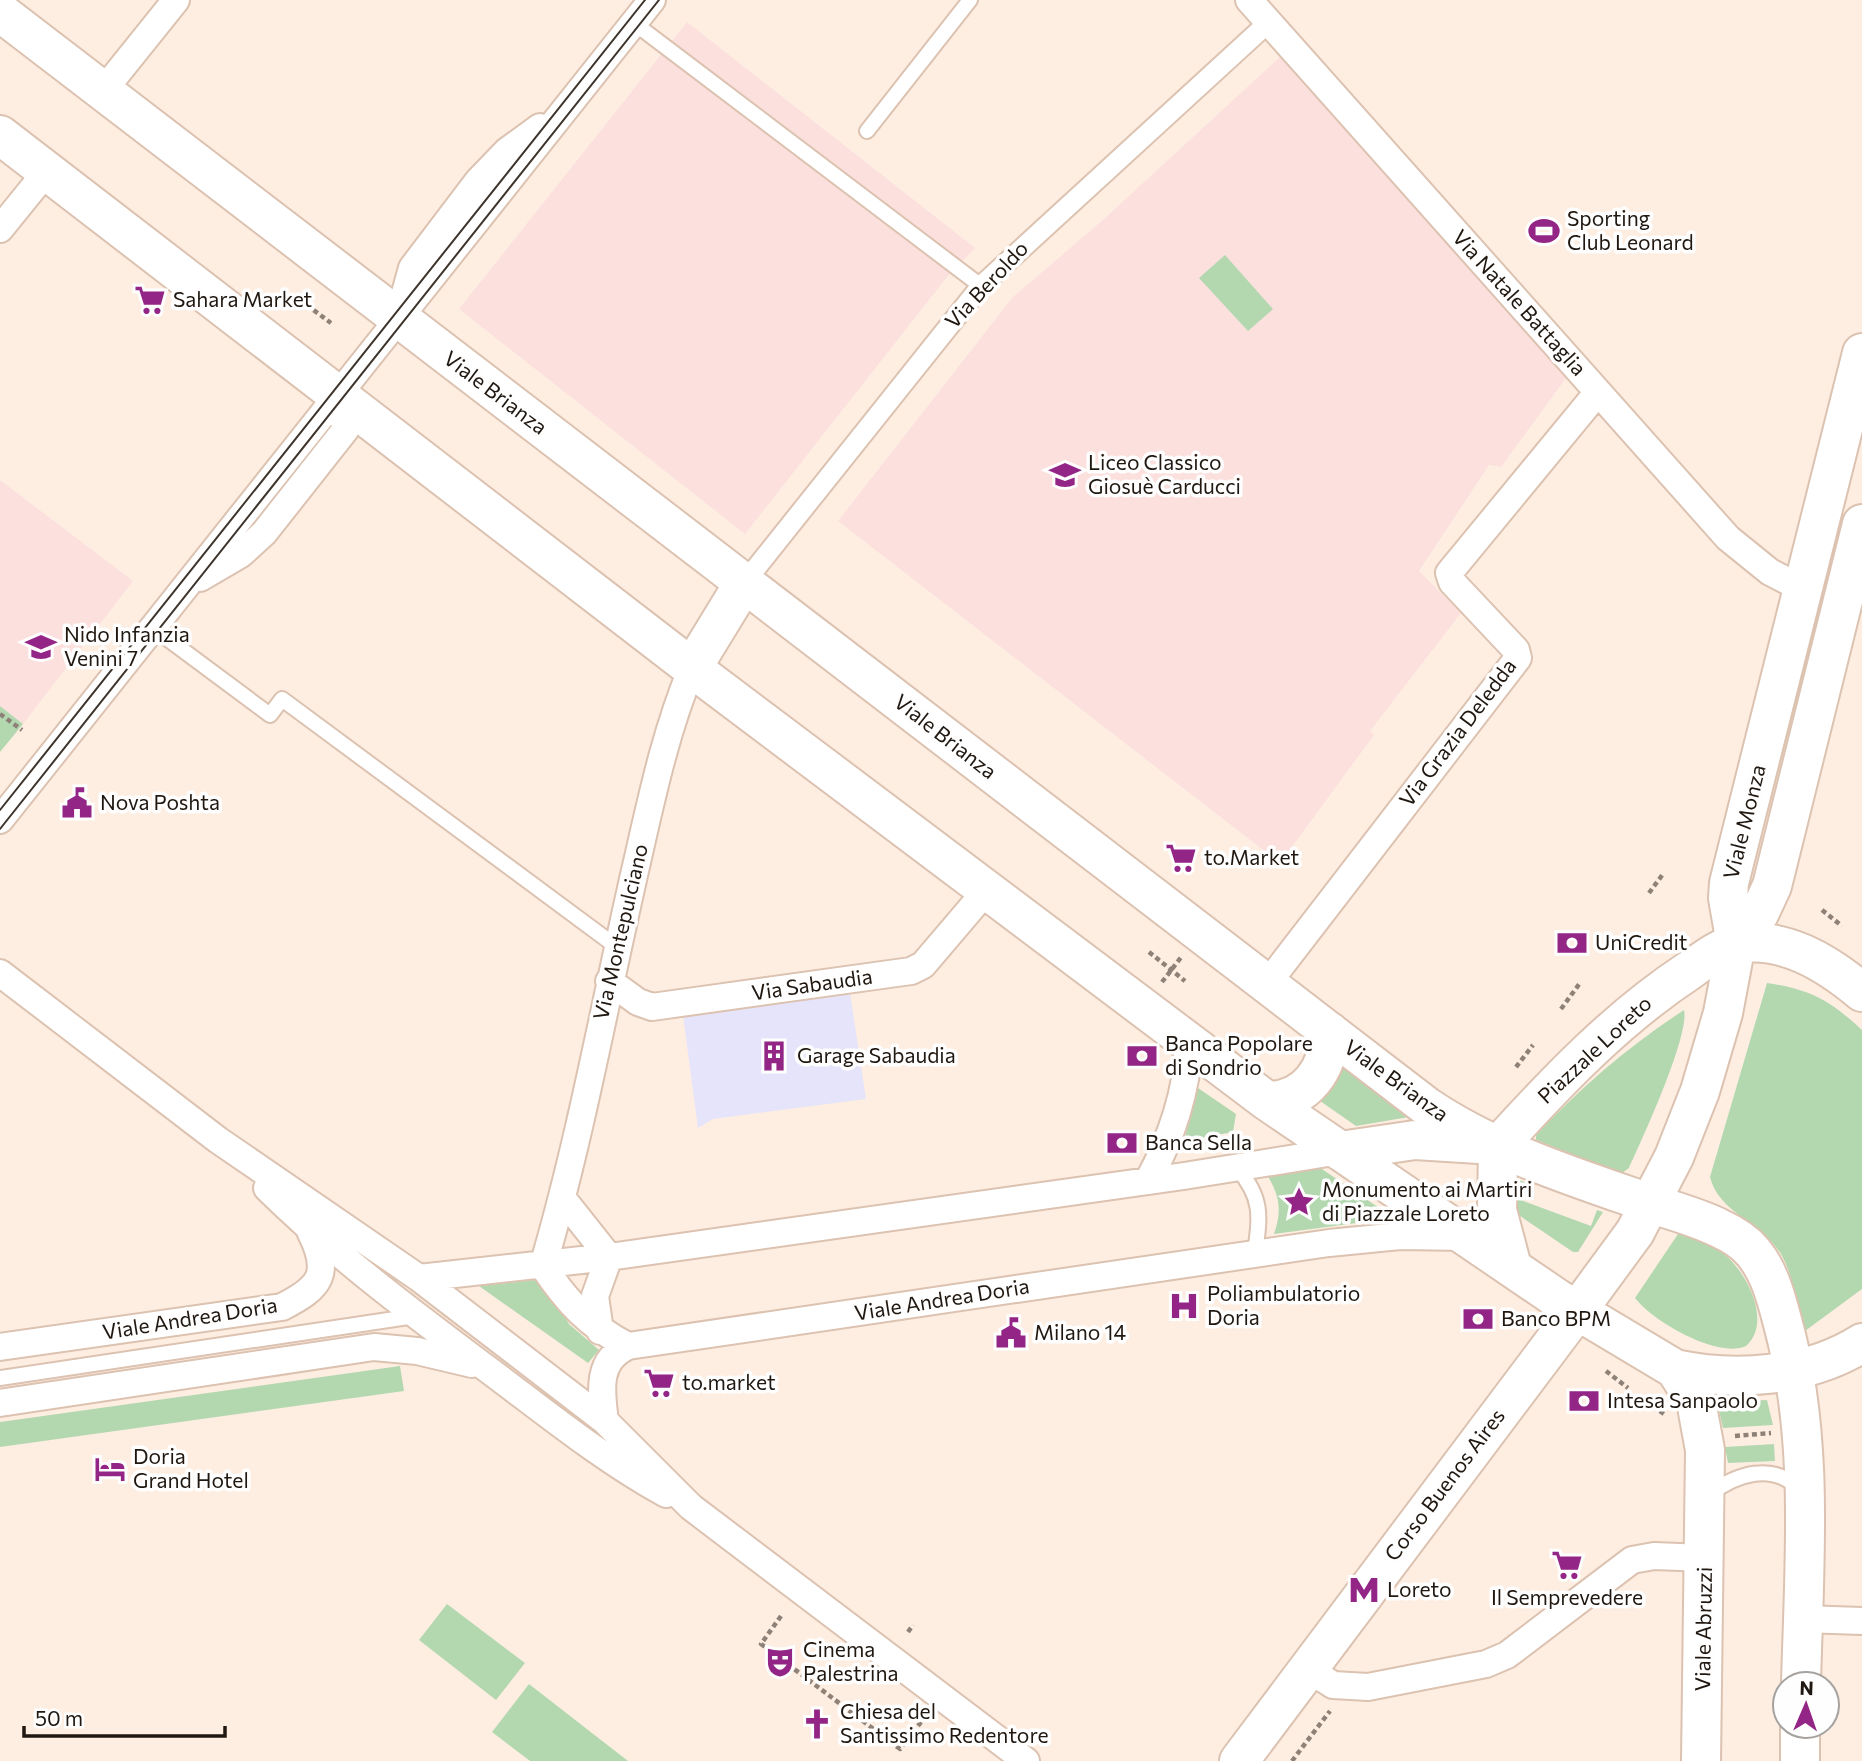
<svg xmlns="http://www.w3.org/2000/svg" width="1862" height="1761" font-family="Commissioner,sans-serif">
<style>
.industrial{fill:#e6e4fa}
.education{fill:#fbe0de}
.green{fill:#b3d8b0}
.lines{fill:none;stroke-linecap:round;stroke-linejoin:round}
.service-casing{stroke:#dcc2b0;stroke-width:18}
.pedestrian-casing{stroke:#dcc2b0;stroke-width:23}
.minor-casing{stroke:#dcc2b0;stroke-width:30}
.secondary-casing{stroke:#dcc2b0;stroke-width:42}
.primary-casing{stroke:#dcc2b0;stroke-width:42}
.path{stroke:#8e8278;stroke-width:4.5;stroke-dasharray:5 3.5;stroke-linecap:butt}
.service{stroke:#fff;stroke-width:14}
.pedestrian{stroke:#fff;stroke-width:19}
.minor{stroke:#fff;stroke-width:26}
.secondary{stroke:#fff;stroke-width:38}
.primary{stroke:#fff;stroke-width:38}
.tram{stroke:#3d342c;stroke-width:2}
.labels{text-anchor:middle;stroke-width:7;stroke-linejoin:round;paint-order:stroke}
.poi-label{font-size:21px;fill:#1f1710;stroke:#fefefe;text-anchor:start}
.street-label{font-size:21px;fill:#1f1710;stroke:#fefefe}
</style>
<rect width="100%" height="100%" fill="#feeee2"/>
<path class="industrial" d="M 849,986 L 866,1099 L 713,1119 L 698,1128 L 682,1008 Z"/>
<path class="education" d="M 687,22 L 975,248 L 947,277 L 745,534 L 459,309 Z
M 1280,57 L 1566,378 L 1501,467 L 1489,465 L 1419,571 L 1461,613 L 1370,731 L 1374,735 L 1280,863 L 838,521 L 1012,298 L 1104,219 Z
M 0,480 L 133,581 L 23,724 L 0,706 Z"/>
<path class="green" d="M 1225,255 L 1273,309 L 1248,331 L 1199,278 Z
M 0,706 L 23,724 L 0,752 Z
M 1767,983 C 1810,989 1831,1001 1862,1030 L 1862,1289 L 1805,1331 L 1802,1329 C 1797,1305 1794,1278 1782,1256 C 1764,1223 1719,1214 1710,1177 Z
M 1684,1010 C 1690,1035 1642,1140 1629,1168 L 1622,1173 L 1613,1170 L 1536,1140 L 1536,1135 C 1580,1088 1630,1045 1684,1010 Z
M 1338,1062 L 1409,1117 L 1356,1126 L 1310,1094 Z
M 1198,1088 L 1236,1114 L 1233,1132 L 1184,1141 Z
M 1319,1167 L 1394,1218 L 1274,1234 C 1282,1211 1280,1196 1267,1175 Z
M 1516,1179 L 1530,1184 L 1523,1201 L 1591,1226 L 1597,1210 L 1603,1212 L 1578,1252 L 1573,1252 L 1520,1216 L 1515,1206 Z
M 1678,1234 C 1694,1239 1710,1244 1724,1254 C 1746,1271 1773,1322 1746,1346 C 1718,1359 1652,1321 1635,1298 Z
M 544,1279 L 569,1324 L 599,1350 L 588,1363 L 479,1286 Z
M 400,1366 L 404,1391 L 0,1447 L 0,1422 Z
M 1767,1400 L 1773,1425 L 1723,1428 L 1717,1402 Z
M 1774,1444 L 1775,1461 L 1728,1463 L 1725,1447 Z
M 447,1604 L 525,1663 L 496,1700 L 419,1640 Z
M 529,1684 L 628,1761 L 530,1761 L 492,1732 Z"/>
<g class="lines">
<g class="service-casing">
<path id="service" d="M 634,23 L 981,286
M 867,131 L 970,0
M 153,628 L 270,715 L 282,699 L 617,947
M 1237,1168 C 1263,1198 1260,1216 1255,1253
M 0,1378 L 415,1316
M 1708,1495 C 1736,1474 1773,1461 1800,1490"/>
</g>
<g class="pedestrian-casing">
<path id="pedestrian" d="M 744,583 L 981,286 L 1269,22"/>
</g>
<g class="minor-casing">
<path id="minor" d="M 1249,0 L 1728,538 L 1770,572 L 1803,589
M 103,91 L 176,0
M 0,229 L 47,171
M 401,308 L 412,268 L 478,181 L 507,151 L 540,127
M 200,578 L 241,554 L 264,533 L 346,429 L 338,395
M 0,820 L 652,0
M 0,973 L 218,1140 L 419,1278 L 605,1421 L 691,1507 L 1026,1761
M 609,981 L 638,1002 L 652,1007 L 911,971 L 923,965 L 986,891
M 1267,984 L 1518,658 L 1516,650 L 1452,582 L 1449,573 L 1598,392
M 1148,1181 C 1170,1141 1189,1088 1188,1042
M 267,1188 C 335,1255 410,1311 486,1368 C 545,1412 601,1458 666,1494
M 563,1199 L 609,1257
M 543,1266 C 582,1133 606,996 637,862 C 652,796 666,730 692,668
M 543,1266 C 567,1302 589,1326 628,1346
M 419,1278 L 609,1257 L 1184,1176 L 1340,1151
M 600,1331 L 595,1296 L 609,1257
M 0,1347 L 282,1307 C 322,1287 331,1273 310,1231
M 0,1403 L 374,1347 L 417,1351 L 472,1364
M 605,1421 C 601,1392 596,1360 628,1346 L 1329,1243 L 1400,1236 L 1466,1237
M 1803,1619 L 1862,1621
M 1308,1669 L 1333,1685 L 1368,1687 L 1486,1664 L 1507,1655 L 1632,1560 L 1654,1556 L 1705,1558"/>
</g>
<g class="secondary-casing">
<path id="secondary" d="M 1239,1761 L 1577,1311"/>
</g>
<g class="primary-casing">
<path id="primary" d="M 0,12 L 1426,1106 C 1492,1151 1574,1177 1649,1203 C 1673,1211 1697,1217 1719,1228 C 1732,1234 1744,1241 1753,1252 C 1769,1271 1776,1297 1782,1320 C 1815,1438 1804,1563 1801,1684
M 0,135 L 692,668 L 1267,1101 L 1558,1299 L 1675,1369 C 1736,1382 1808,1377 1862,1343
M 692,668 L 744,583
M 1736,944 L 1759,914 L 1772,886 L 1862,524
M 1267,1101 C 1307,1101 1328,1069 1330,1032
M 1340,1151 L 1415,1140 L 1479,1144
M 1512,1267 L 1497,1210 L 1498,1146 C 1557,1081 1617,1018 1690,970 C 1704,960 1720,947 1737,944 C 1784,936 1827,963 1862,992
M 1577,1311 L 1635,1232 L 1674,1157 L 1700,1091 L 1723,1013 L 1736,944 L 1728,898 L 1729,883 L 1862,353
M 1675,1369 L 1696,1401 L 1705,1450 L 1701,1761
M 1800,1761 L 1800,1726"/>
</g>
<path class="path" d="M 300,300 L 331,323
M 0,714 L 22,730
M 1649,893 L 1663,874
M 1822,910 L 1842,926
M 1149,952 L 1185,981
M 1162,982 L 1182,956
M 1561,1009 L 1580,983
M 1516,1067 L 1533,1045
M 1606,1371 L 1628,1388
M 1646,1401 L 1664,1414
M 1735,1436 L 1771,1433
M 781,1616 L 761,1644 L 900,1749 L 921,1722
M 908,1632 L 913,1625
M 1292,1761 L 1330,1711"/>
<use href="#service" class="service"/>
<use href="#pedestrian" class="pedestrian"/>
<use href="#minor" class="minor"/>
<use href="#secondary" class="secondary"/>
<use href="#primary" class="primary"/>
<path class="tram" d="M 0,810 L 645,0
M 0,829 L 659,0"/>
</g>
<defs>
<g id="stadium-bare" transform="scale(2.415)"><path d="M0-5a6.5 5 0 1 0 0 10a6.5 5 0 1 0 0-10ZM-3.5-1.8h7v3.6h-7Z" fill="#932586" stroke="#fefefe" stroke-width="2.5" paint-order="stroke"/></g>
<g id="supermarket-bare" transform="scale(2.415)"><path d="M-6-5.5h2.5l.6 2H6L4.5 2H-2.5L-4.4-4H-6ZM-1.5 3.2a1.3 1.3 0 1 0 .1 0ZM3 3.2a1.3 1.3 0 1 0 .1 0Z" fill="#932586" stroke="#fefefe" stroke-width="2.5" paint-order="stroke"/></g>
<g id="school-bare" transform="scale(2.415)"><path d="M0-5L7-2L0 1L-7-2ZM-4 1L0 2.5L4 1V4Q0 6-4 4Z" fill="#932586" stroke="#fefefe" stroke-width="2.5" paint-order="stroke"/></g>
<g id="civic-bare" transform="scale(2.415)"><path d="M-.6-6.5H3V-4.5H.6V-3L4-1V1h2V6H-6V1h2V-1L-.6-3ZM-1.2 2.5V6h2.4V2.5Z" fill="#932586" stroke="#fefefe" stroke-width="2.5" paint-order="stroke"/></g>
<g id="bank-bare" transform="scale(2.415)"><path d="M-6-4H6V4H-6ZM0-2.3a2.3 2.3 0 1 0 0 4.6a2.3 2.3 0 1 0 0-4.6Z" fill="#932586" stroke="#fefefe" stroke-width="2.5" paint-order="stroke"/></g>
<g id="building-bare" transform="scale(2.415)"><path d="M-4-6H4V6H1V3H-1V6H-4ZM-2.5-4.3h1.7v1.8h-1.7ZM.8-4.3h1.7v1.8H.8ZM-2.5-1h1.7V.8h-1.7ZM.8-1h1.7V.8H.8Z" fill="#932586" stroke="#fefefe" stroke-width="2.5" paint-order="stroke"/></g>
<g id="sight-bare" transform="scale(2.415)"><path d="M0-6L1.8-2.2L6-1.7L2.9 1.2L3.7 5.4L0 3.3L-3.7 5.4L-2.9 1.2L-6-1.7L-1.8-2.2Z" fill="#932586" stroke="#fefefe" stroke-width="2.5" paint-order="stroke"/></g>
<g id="hospital-bare" transform="scale(2.415)"><path d="M-5-5h3v3.5h4V-5h3V5h-3V1.5h-4V5h-3Z" fill="#932586" stroke="#fefefe" stroke-width="2.5" paint-order="stroke"/></g>
<g id="hotel-bare" transform="scale(2.415)"><path d="M-6-4.5h1.5V1H6V5H4.5V3h-9V5H-6ZM-4 0a1.8 1.8 0 1 1 3.6 0ZM.5 0V-2.5h3Q6-2.5 6 0Z" fill="#932586" stroke="#fefefe" stroke-width="2.5" paint-order="stroke"/></g>
<g id="metro-bare" transform="scale(2.415)"><path d="M-5.5 5V-5H-3L0 0L3-5H5.5V5H3V-.5L0 4L-3-.5V5Z" fill="#932586" stroke="#fefefe" stroke-width="2.5" paint-order="stroke"/></g>
<g id="theatre-bare" transform="scale(2.415)"><path d="M-5-5.5Q0-4 5-5.5V0Q5 5 0 6Q-5 5-5 0ZM-3.3-2.5H-1v1.5H-3.3ZM1-2.5H3.3v1.5H1ZM-2.8 1Q0 5.5 2.8 1Z" fill="#932586" stroke="#fefefe" stroke-width="2.5" paint-order="stroke"/></g>
<g id="church-bare" transform="scale(2.415)"><path d="M-1.2-6h2.4v3.5h3.3v2.4h-3.3V6h-2.4V-.1h-3.3v-2.4h3.3Z" fill="#932586" stroke="#fefefe" stroke-width="2.5" paint-order="stroke"/></g>
</defs>
<g fill-rule="evenodd">
<use href="#stadium-bare" x="1544" y="231"/>
<use href="#supermarket-bare" x="150" y="300"/>
<use href="#school-bare" x="1065" y="475"/>
<use href="#school-bare" x="41" y="647"/>
<use href="#civic-bare" x="77" y="803"/>
<use href="#supermarket-bare" x="1181" y="858"/>
<use href="#bank-bare" x="1572" y="943"/>
<use href="#building-bare" x="774" y="1056"/>
<use href="#bank-bare" x="1142" y="1056"/>
<use href="#bank-bare" x="1122" y="1143"/>
<use href="#sight-bare" x="1299" y="1202"/>
<use href="#hospital-bare" x="1184" y="1306"/>
<use href="#bank-bare" x="1478" y="1319"/>
<use href="#civic-bare" x="1011" y="1333"/>
<use href="#supermarket-bare" x="659" y="1383"/>
<use href="#bank-bare" x="1584" y="1401"/>
<use href="#hotel-bare" x="110" y="1469"/>
<use href="#supermarket-bare" x="1567" y="1565"/>
<use href="#metro-bare" x="1364" y="1590"/>
<use href="#theatre-bare" x="780" y="1662"/>
<use href="#church-bare" x="817" y="1724"/>
</g>
<g class="labels">
<g class="poi-label">
<text x="1567" y="226">Sporting<tspan x="1567" dy="24">Club Leonard</tspan></text>
<text x="173" y="307">Sahara Market</text>
<text x="1088" y="470">Liceo Classico<tspan x="1088" dy="24">Giosuè Carducci</tspan></text>
<text x="64" y="642">Nido Infanzia<tspan x="64" dy="24">Venini 7</tspan></text>
<text x="100" y="810">Nova Poshta</text>
<text x="1204" y="865">to.Market</text>
<text x="1595" y="950">UniCredit</text>
<text x="1165" y="1051">Banca Popolare<tspan x="1165" dy="24">di Sondrio</tspan></text>
<text x="797" y="1063">Garage Sabaudia</text>
<text x="1145" y="1150">Banca Sella</text>
<text x="1322" y="1197">Monumento ai Martiri<tspan x="1322" dy="24">di Piazzale Loreto</tspan></text>
<text x="1207" y="1301">Poliambulatorio<tspan x="1207" dy="24">Doria</tspan></text>
<text x="1501" y="1326">Banco BPM</text>
<text x="1034" y="1340">Milano 14</text>
<text x="682" y="1390">to.market</text>
<text x="1607" y="1408">Intesa Sanpaolo</text>
<text x="133" y="1464">Doria<tspan x="133" dy="24">Grand Hotel</tspan></text>
<text x="1387" y="1597">Loreto</text>
<text x="1567" y="1605" text-anchor="middle">Il Semprevedere</text>
<text x="803" y="1657">Cinema<tspan x="803" dy="24">Palestrina</tspan></text>
<text x="840" y="1719">Chiesa del<tspan x="840" dy="24">Santissimo Redentore</tspan></text>
</g>
<g class="street-label">
<text transform="translate(987 285) rotate(-47)" y="7">Via Beroldo</text>
<text transform="translate(1519 303) rotate(48)" y="7">Via Natale Battaglia</text>
<text transform="translate(495 393) rotate(37)" y="7">Viale Brianza</text>
<text transform="translate(1458 733) rotate(-53)" y="7">Via Grazia Deledda</text>
<text transform="translate(945 737) rotate(38)" y="7">Viale Brianza</text>
<text transform="translate(1745 822) rotate(-76)" y="7">Viale Monza</text>
<text transform="translate(621 932) rotate(-77)" y="7">Via Montepulciano</text>
<text transform="translate(812 985) rotate(-8)" y="7">Via Sabaudia</text>
<text transform="translate(1595 1050) rotate(-43)" y="7">Piazzale Loreto</text>
<text transform="translate(1396 1081) rotate(36)" y="7">Viale Brianza</text>
<text transform="translate(942 1300) rotate(-9)" y="7">Viale Andrea Doria</text>
<text transform="translate(190 1319) rotate(-9)" y="7">Viale Andrea Doria</text>
<text transform="translate(1445 1485) rotate(-53)" y="7">Corso Buenos Aires</text>
<text transform="translate(1704 1629) rotate(-89)" y="7">Viale Abruzzi</text>
</g>
</g>
<g transform="translate(1806 1705) rotate(2)"><circle r="33" fill="#fefefe" stroke="#a5a29f" stroke-width="2"/>
<path d="M0-5L12 26L0 18L-12 26Z" fill="#932586"/>
<text y="-10" font-size="19" font-weight="bold" text-anchor="middle" fill="#1f1710">N</text>
</g>
<path d="M24 1726v10h201v-10" fill="none" stroke="#1f1710" stroke-width="3.5"/>
<text x="35" y="1726" font-size="21" fill="#1f1710" stroke="#fefefe" stroke-width="5" paint-order="stroke">50 m</text>
</svg>
